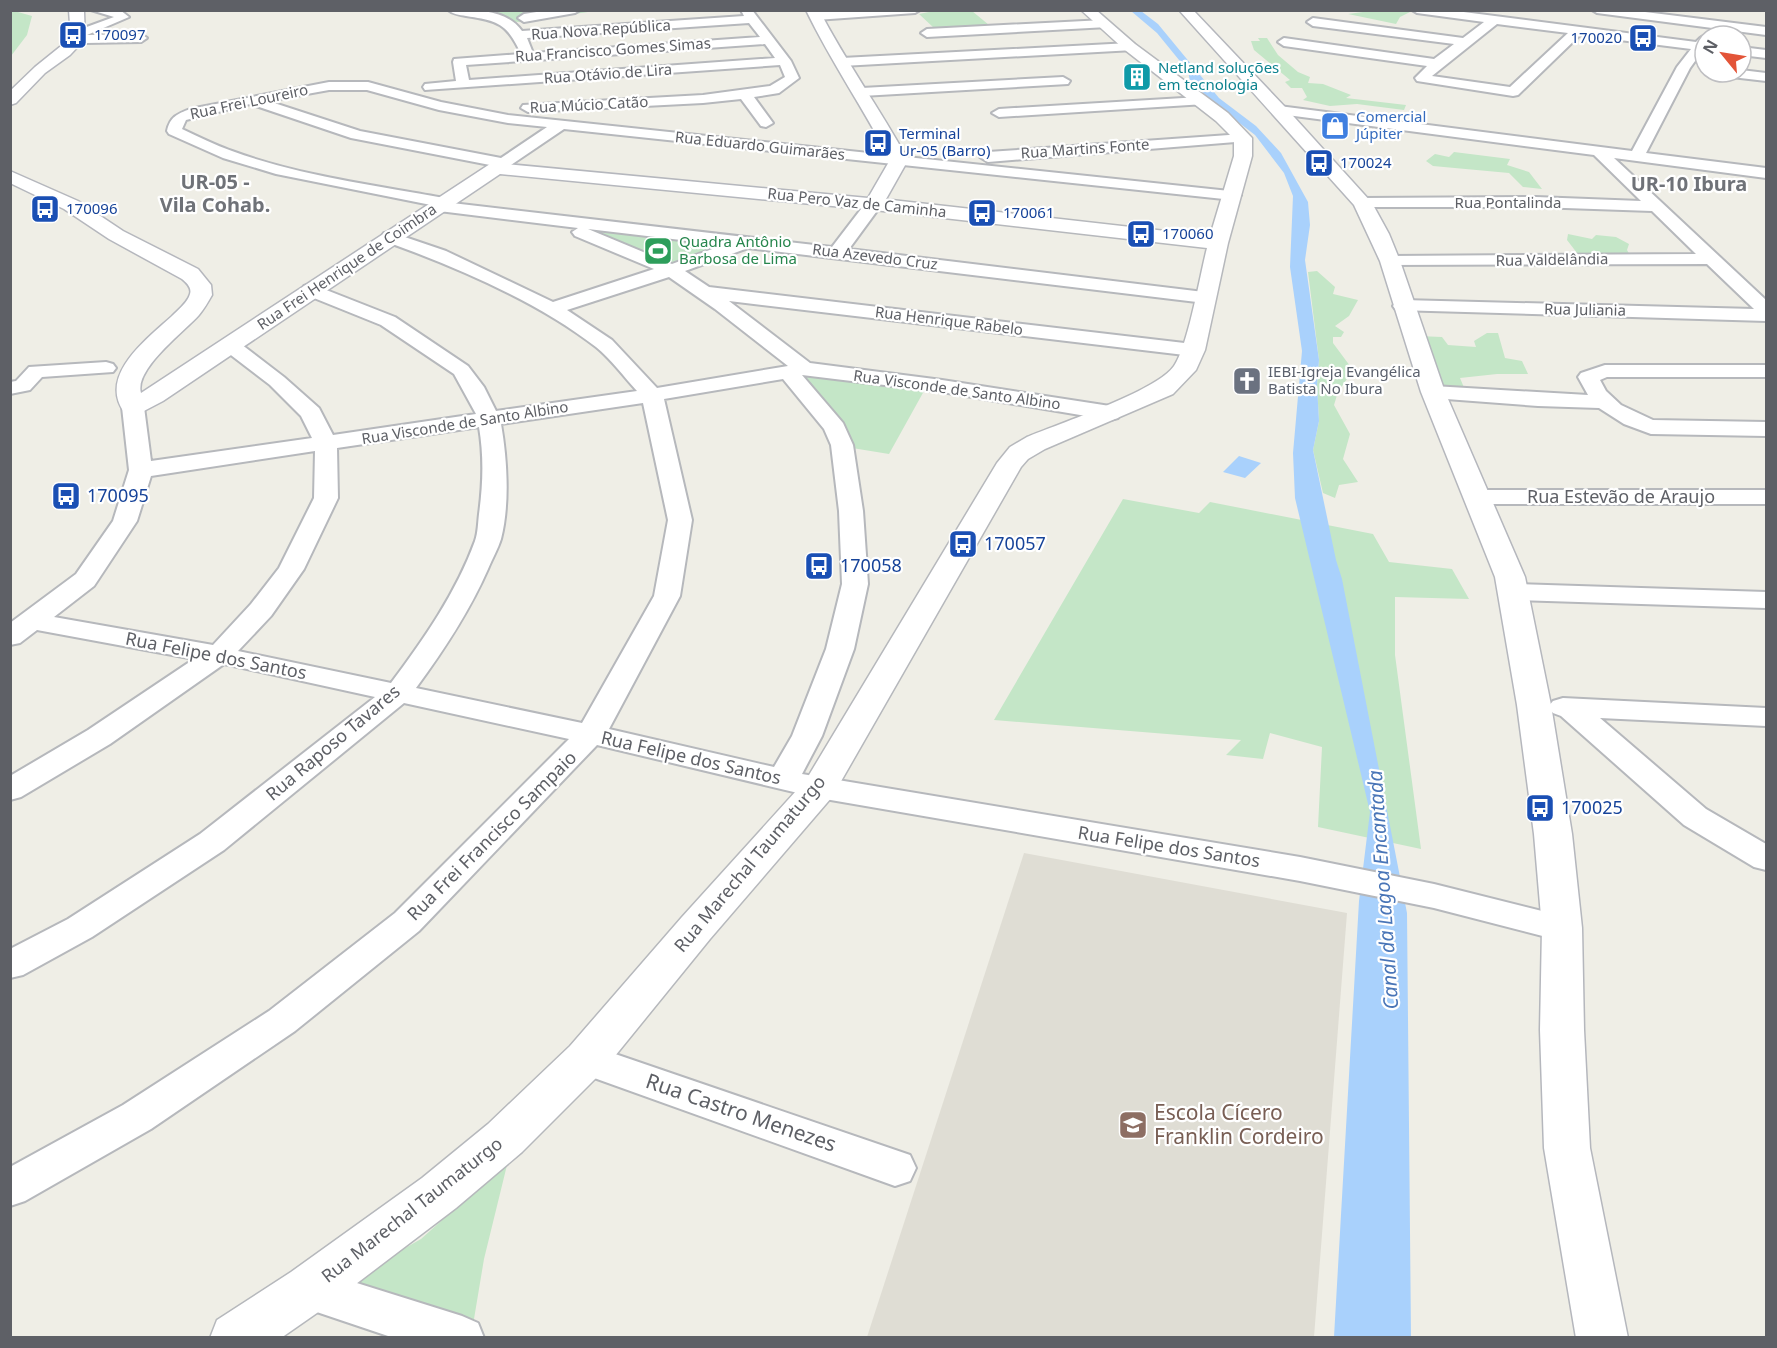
<svg xmlns="http://www.w3.org/2000/svg" width="1777" height="1348" font-family="'Noto Sans',sans-serif">
<style>
.education{fill:#dfddd4}
.green{fill:#c4e6c7}
.water{fill:#a9d1fc}
.lines{fill:none;stroke-linecap:round;stroke-linejoin:round}
.minor-casing{stroke:#b6b8bc;stroke-width:4}
.tertiary-casing{stroke:#b6b8bc;stroke-width:3}
.secondary-casing{stroke:#b5b7bd;stroke-width:3}
.minor{fill:#fff;fill-rule:evenodd}
.tertiary{fill:#fff;fill-rule:evenodd}
.secondary{fill:#fff;fill-rule:evenodd}
.labels{text-anchor:middle;stroke-width:4.5;stroke-linejoin:round;paint-order:stroke}
.far-street-label{font-size:15px;fill:#5e6066;stroke:#fff}
.far-transit-label{font-size:15px;fill:#164399;stroke:#fff;text-anchor:start}
.far-culture-label{font-size:15px;fill:#0d838f;stroke:#fff;text-anchor:start}
.far-shop-label{font-size:15px;fill:#366cbe;stroke:#fff;text-anchor:start}
.far-leisure-label{font-size:15px;fill:#27864d;stroke:#fff;text-anchor:start}
.far-worship-label{font-size:15px;fill:#5b616d;stroke:#fff;text-anchor:start}
.transit-label{font-size:18px;fill:#164399;stroke:#fff;text-anchor:start}
.street-label{font-size:18px;fill:#5e6066;stroke:#fff}
.far-district-label{font-size:20px;font-weight:bold;fill:#6f7278;stroke:#fff}
.water-label{font-size:20px;font-style:italic;fill:#4975b7;stroke:#fff}
.near-street-label{font-size:21px;fill:#5e6066;stroke:#fff}
.near-education-label{font-size:21px;fill:#785e54;stroke:#fff;text-anchor:start}
</style>
<rect width="100%" height="100%" fill="#efeee6"/>
<path class="education" d="M 1024,853 L 1347,913 L 1314,1337 L 867,1337 Z"/>
<path class="green" d="M 11,10 L 32,16 L 27,35 L 11,56 Z
M 1378,10 L 1407,10 L 1410,12 L 1400,17 L 1396,24 L 1348,14 Z
M 455,11 L 595,11 L 518,22 Z
M 972,11 L 989,25 L 934,28 L 919,14 L 929,12 Z
M 1258,38 L 1267,38 L 1278,55 L 1298,72 L 1310,77 L 1308,83 L 1323,84 L 1351,95 L 1346,98 L 1406,105 L 1404,110 L 1357,104 L 1330,106 L 1303,100 L 1307,97 L 1302,88 L 1291,88 L 1285,82 L 1290,80 L 1254,50 L 1251,41 L 1260,41 Z
M 1454,152 L 1510,159 L 1507,165 L 1529,172 L 1542,189 L 1523,187 L 1509,173 L 1433,166 L 1426,161 L 1435,154 L 1449,157 Z
M 548,218 L 746,243 L 671,270 Z
M 1568,234 L 1592,239 L 1596,235 L 1616,237 L 1629,244 L 1627,250 L 1631,257 L 1577,253 L 1567,240 Z
M 1317,271 L 1335,287 L 1333,294 L 1358,300 L 1349,316 L 1335,326 L 1344,332 L 1341,337 L 1333,337 L 1333,343 L 1353,370 L 1338,392 L 1334,405 L 1350,434 L 1343,459 L 1358,482 L 1339,485 L 1335,498 L 1323,493 L 1313,450 L 1319,421 L 1317,385 L 1319,360 L 1308,272 Z
M 1487,333 L 1498,333 L 1505,358 L 1522,361 L 1528,374 L 1497,374 L 1460,378 L 1465,390 L 1439,388 L 1418,336 L 1442,337 L 1448,345 L 1476,347 L 1474,341 Z
M 809,368 L 929,382 L 889,454 L 846,447 L 798,377 Z
M 1123,499 L 1199,513 L 1210,502 L 1373,534 L 1389,562 L 1452,569 L 1469,599 L 1395,597 L 1395,655 L 1421,849 L 1318,827 L 1322,747 L 1270,733 L 1263,759 L 1226,755 L 1241,740 L 994,720 Z
M 508,1161 L 484,1259 L 472,1331 L 340,1285 L 421,1239 Z"/>
<path class="water" d="M 1131,11 L 1141,11 L 1158,24 L 1219,98 L 1256,126 L 1281,153 L 1308,202 L 1310,225 L 1305,260 L 1319,360 L 1317,385 L 1319,421 L 1313,450 L 1336,560 L 1342,579 L 1407,913 L 1411,1337 L 1334,1337 L 1359,901 L 1370,812 L 1295,498 L 1293,453 L 1302,351 L 1290,267 L 1293,196 L 1284,173 L 1255,135 L 1212,102 L 1190,81 L 1188,71 L 1157,33 Z
M 1239,456 L 1261,463 L 1245,478 L 1223,472 Z"/>
<g class="lines">
<g class="minor-casing">
<path id="minor" d="M 91,10 L 120,10 L 129,17 L 87,35 L 141,34 L 147,38 L 141,42 L 86,43 L 82,42 L 81,38 L 73,38 L 73,32 L 114,17 Z
M 448,10 C 473,10 506,8 522,31 L 744,16 L 741,10 L 752,10 L 791,61 L 799,78 L 779,93 L 754,97 L 773,123 L 766,127 L 761,126 L 741,99 L 703,103 L 528,112 L 521,108 L 523,105 L 703,95 L 770,86 L 785,77 L 780,65 L 425,90 L 423,87 L 425,84 L 456,81 L 453,62 L 454,59 L 521,54 C 507,23 498,21 466,16 C 459,15 453,14 448,10 ZM 749,23 L 760,37 L 533,53 L 527,38 ZM 765,44 L 775,58 L 469,80 L 466,65 Z
M 549,10 L 580,10 L 575,13 L 524,22 L 518,18 L 524,14 Z
M 849,10 L 920,10 L 915,13 L 816,20 L 810,16 L 816,12 Z
M 1412,10 L 1448,10 L 1696,42 C 1700,38 1702,35 1708,36 L 1705,36 L 1705,51 L 1703,50 L 1690,68 L 1646,153 L 1766,168 L 1766,178 L 1614,158 L 1766,300 L 1766,321 L 1396,310 L 1393,306 L 1396,302 L 1403,300 L 1754,309 L 1707,264 L 1384,265 L 1381,261 L 1384,257 L 1390,256 L 1696,254 L 1652,211 L 1536,207 L 1356,207 L 1354,203 L 1356,199 L 1362,198 L 1536,197 L 1641,201 L 1594,155 L 1279,114 L 1272,110 L 1274,107 L 1279,106 L 1632,151 L 1677,67 L 1691,49 L 1580,35 L 1518,95 L 1513,96 L 1417,81 L 1415,78 L 1427,66 L 1284,46 L 1278,42 L 1284,38 L 1434,59 L 1454,44 L 1313,26 L 1307,22 L 1313,18 L 1463,38 L 1484,22 L 1417,13 ZM 1497,24 L 1568,33 L 1510,87 L 1432,76 Z
M 1592,10 L 1629,10 L 1766,27 L 1766,35 L 1597,13 Z
M 1104,20 L 1110,24 L 1108,27 L 927,37 L 921,33 L 927,29 Z
M 1130,43 L 1134,44 L 1136,47 L 1134,50 L 842,66 L 836,62 L 842,58 Z
M 1741,47 L 1766,50 L 1766,58 L 1741,55 Z
M 1741,70 L 1766,73 L 1766,81 L 1723,76 L 1716,72 L 1741,72 Z
M 1063,77 L 1070,81 L 1068,84 L 862,96 L 855,92 L 862,88 Z
M 329,82 L 368,82 L 441,102 L 508,115 L 1239,192 L 1241,195 L 1233,200 L 564,129 L 502,171 L 490,171 L 488,168 L 490,165 L 351,138 L 250,104 L 186,120 L 182,129 C 199,137 215,145 232,151 C 300,176 374,185 444,198 L 452,203 L 832,247 L 868,200 L 874,199 L 882,204 L 849,249 L 1212,293 L 1214,297 L 1212,301 L 1205,303 L 748,248 L 685,271 L 709,287 L 1193,344 L 1200,346 L 1203,350 L 1200,354 L 1193,356 L 729,301 L 810,363 L 942,380 L 1110,406 L 1118,408 L 1121,413 L 1118,418 L 1110,420 L 942,392 L 802,375 L 843,423 L 853,445 L 863,511 L 868,584 L 854,649 L 822,736 L 802,774 L 1300,857 L 1434,884 L 1574,919 L 1579,928 L 1574,937 L 1562,941 L 1434,908 L 1300,881 L 819,798 L 597,745 L 419,931 L 295,1031 L 151,1129 L 25,1201 L 10,1206 L 10,1167 L 123,1105 L 269,1011 L 395,913 L 569,739 L 404,703 L 224,850 L 92,937 L 23,975 L 10,978 L 10,949 L 68,919 L 200,834 L 375,697 L 224,664 L 110,744 L 21,797 L 10,800 L 10,776 L 88,730 L 194,659 L 37,630 L 20,643 L 10,645 L 10,623 L 76,574 L 113,521 L 129,470 L 122,407 L 125,402 L 133,400 L 141,402 L 144,407 L 151,461 L 312,438 L 301,416 L 270,385 L 223,349 L 220,345 L 223,341 L 237,341 L 284,377 L 319,408 L 333,435 L 476,414 L 454,374 L 381,325 L 304,294 L 302,290 L 304,286 L 311,284 L 395,317 L 468,366 L 484,387 L 496,411 L 637,391 C 624,377 611,359 596,347 C 537,301 454,266 384,241 L 381,237 L 384,233 L 390,232 L 446,251 L 553,302 L 654,269 L 575,236 L 572,232 L 578,228 L 439,211 L 433,210 L 431,205 L 276,174 L 223,158 L 169,134 L 167,131 C 170,117 177,114 190,109 ZM 329,90 L 367,90 L 439,110 L 508,123 L 547,127 L 501,158 L 360,131 L 268,101 ZM 588,229 L 723,245 L 672,264 ZM 669,277 L 715,309 L 788,366 L 657,388 L 612,340 L 567,310 ZM 783,379 L 824,429 L 831,445 L 839,511 L 842,584 L 826,649 L 792,736 L 774,767 L 609,729 L 680,596 L 692,520 L 664,399 ZM 643,403 L 668,520 L 654,596 L 582,723 L 416,688 C 444,650 469,612 488,569 C 492,559 498,549 501,539 C 510,504 507,458 501,424 ZM 479,427 C 484,457 483,484 479,514 C 478,522 478,533 475,541 C 456,593 424,639 391,683 L 238,651 L 271,616 L 304,569 L 338,498 L 337,448 ZM 315,451 L 314,498 L 279,568 L 251,604 L 213,645 L 54,617 L 94,586 L 98,580 L 137,521 L 151,476 Z
M 1200,97 L 1205,98 L 1207,101 L 1205,104 L 999,117 L 992,113 L 999,109 Z
M 1243,134 L 1250,138 L 1248,141 L 988,162 L 980,157 L 988,152 Z
M 106,362 L 113,364 L 116,368 L 113,372 L 42,377 L 30,390 L 10,394 L 10,382 L 16,381 L 29,367 Z
M 1605,365 L 1766,365 L 1766,377 L 1607,377 L 1600,380 L 1606,391 L 1621,405 L 1653,420 L 1766,422 L 1766,436 L 1651,434 L 1624,424 L 1599,408 L 1538,406 L 1433,398 L 1425,397 L 1422,392 L 1425,387 L 1433,386 L 1588,395 L 1578,377 L 1581,373 Z
M 1476,490 L 1766,490 L 1766,504 L 1476,504 L 1468,502 L 1464,497 L 1468,492 Z
M 1514,584 L 1766,592 L 1766,608 L 1514,600 L 1505,598 L 1501,592 L 1505,586 Z
M 1563,698 L 1766,708 L 1766,726 L 1600,718 L 1706,809 L 1766,844 L 1766,870 L 1754,867 L 1684,825 L 1561,716 L 1553,713 L 1548,707 L 1553,701 Z
M 586,1044 L 910,1155 L 916,1168 L 910,1181 L 895,1186 L 572,1070 L 567,1059 L 572,1048 Z
M 309,1268 L 462,1316 L 478,1323 L 484,1338 L 394,1338 L 293,1304 L 287,1289 L 293,1274 Z"/>
</g>
<g class="tertiary-casing">
<path id="tertiary" d="M 1081,10 L 1096,10 L 1135,44 L 1228,113 L 1252,138 L 1252,156 L 1228,243 L 1205,350 L 1196,370 L 1173,394 L 1045,449 L 1028,459 L 1021,467 L 832,797 L 710,939 L 602,1072 L 522,1152 L 456,1208 L 327,1306 L 281,1338 L 210,1338 L 217,1320 L 291,1272 L 422,1178 L 488,1124 L 570,1046 L 682,917 L 806,780 L 997,463 L 1010,447 L 1027,437 C 1058,424 1157,391 1174,366 C 1188,346 1200,275 1207,248 L 874,210 L 867,208 L 864,204 L 867,200 L 874,198 L 1210,236 L 1234,156 L 1234,139 L 1216,121 L 1125,50 Z"/>
</g>
<g class="secondary-casing">
<path id="secondary" d="M 69,10 L 84,12 L 85,39 L 70,55 L 45,73 L 16,103 L 10,105 L 10,91 L 35,67 L 71,38 Z
M 806,10 L 819,10 C 846,62 880,109 908,160 L 881,208 L 874,210 L 500,174 L 163,401 L 142,412 L 133,415 L 124,412 C 98,375 147,339 172,316 C 178,310 188,302 190,294 C 192,288 187,283 182,279 L 109,239 L 64,209 L 10,183 L 10,171 L 78,201 L 123,231 L 198,269 L 211,285 L 212,295 C 208,302 204,309 199,315 C 184,332 134,369 141,393 L 490,164 L 496,163 L 868,198 L 890,160 C 864,109 831,62 806,10 Z
M 1179,10 L 1193,10 L 1285,107 L 1372,203 L 1389,234 L 1400,261 L 1445,392 L 1525,577 L 1551,705 L 1572,834 L 1582,928 L 1584,1030 L 1590,1148 L 1628,1338 L 1576,1338 L 1544,1148 L 1540,1030 L 1542,928 L 1534,834 L 1517,705 L 1495,577 L 1421,392 L 1380,261 L 1354,205 Z"/>
</g>
<use href="#minor" class="minor"/>
<use href="#tertiary" class="tertiary"/>
<use href="#secondary" class="secondary"/>
</g>
<defs>
<g id="bus-square" transform="scale(1.5)"><rect x="-9" y="-9" width="18" height="18" rx="4" fill="#1a4fb4" stroke="#fff"/><path d="M-5-6H5V4H4V6H2V4H-2V6H-4V4H-5ZM-3.5-4V0h7V-4ZM-3.5 1.2v1.5H-2V1.2ZM2 1.2v1.5H3.5V1.2Z" fill="#fff"/></g>
<g id="building-square" transform="scale(1.5)"><rect x="-9" y="-9" width="18" height="18" rx="4" fill="#0f9aa8" stroke="#fff"/><path d="M-4-6H4V6H1V3H-1V6H-4ZM-2.5-4.3h1.7v1.8h-1.7ZM.8-4.3h1.7v1.8H.8ZM-2.5-1h1.7V.8h-1.7ZM.8-1h1.7V.8H.8Z" fill="#fff"/></g>
<g id="shop-square" transform="scale(1.5)"><rect x="-9" y="-9" width="18" height="18" rx="4" fill="#3f7fe0" stroke="#fff"/><path d="M-5-2.5h2.3a2.7 3.5 0 0 1 5.4 0H5L5.5 6h-11ZM-1.5-2.5h3a1.5 2.3 0 0 0-3 0Z" fill="#fff"/></g>
<g id="stadium-square" transform="scale(1.5)"><rect x="-9" y="-9" width="18" height="18" rx="4" fill="#2e9e5b" stroke="#fff"/><path d="M0-5a6.5 5 0 1 0 0 10a6.5 5 0 1 0 0-10ZM-3.5-1.8h7v3.6h-7Z" fill="#fff"/></g>
<g id="church-square" transform="scale(1.5)"><rect x="-9" y="-9" width="18" height="18" rx="4" fill="#6b7280" stroke="#fff"/><path d="M-1.2-6h2.4v3.5h3.3v2.4h-3.3V6h-2.4V-.1h-3.3v-2.4h3.3Z" fill="#fff"/></g>
<g id="school-square" transform="scale(1.5)"><rect x="-9" y="-9" width="18" height="18" rx="4" fill="#8d6e63" stroke="#fff"/><path d="M0-5L7-2L0 1L-7-2ZM-4 1L0 2.5L4 1V4Q0 6-4 4Z" fill="#fff"/></g>
</defs>
<g fill-rule="evenodd">
<use href="#bus-square" x="73" y="35"/>
<use href="#bus-square" x="1643" y="38"/>
<use href="#building-square" x="1137" y="77"/>
<use href="#shop-square" x="1335" y="126"/>
<use href="#bus-square" x="878" y="143"/>
<use href="#bus-square" x="1319" y="163"/>
<use href="#bus-square" x="45" y="209"/>
<use href="#bus-square" x="982" y="213"/>
<use href="#bus-square" x="1141" y="234"/>
<use href="#stadium-square" x="658" y="251"/>
<use href="#church-square" x="1247" y="381"/>
<use href="#bus-square" x="66" y="496"/>
<use href="#bus-square" x="963" y="544"/>
<use href="#bus-square" x="819" y="566"/>
<use href="#bus-square" x="1540" y="808"/>
<use href="#school-square" x="1133" y="1125"/>
</g>
<g class="labels">
<g class="far-street-label">
<text transform="translate(601 30) rotate(-4)" y="5">Rua Nova República</text>
<text transform="translate(613 50) rotate(-4)" y="5">Rua Francisco Gomes Simas</text>
<text transform="translate(608 74) rotate(-4)" y="5">Rua Otávio de Lira</text>
<text transform="translate(249 102) rotate(-12)" y="5">Rua Frei Loureiro</text>
<text transform="translate(589 105) rotate(-3)" y="5">Rua Múcio Catão</text>
<text transform="translate(760 146) rotate(6)" y="5">Rua Eduardo Guimarães</text>
<text transform="translate(1085 149) rotate(-4)" y="5">Rua Martins Fonte</text>
<text transform="translate(857 203) rotate(6)" y="5">Rua Pero Vaz de Caminha</text>
<text x="1508" y="208">Rua Pontalinda</text>
<text transform="translate(875 257) rotate(7)" y="5">Rua Azevedo Cruz</text>
<text transform="translate(1552 260) rotate(-1)" y="5">Rua Valdelândia</text>
<text transform="translate(347 267) rotate(-34)" y="5">Rua Frei Henrique de Coimbra</text>
<text transform="translate(1585 310) rotate(1)" y="5">Rua Juliania</text>
<text transform="translate(949 321) rotate(7)" y="5">Rua Henrique Rabelo</text>
<text transform="translate(957 390) rotate(8)" y="5">Rua Visconde de Santo Albino</text>
<text transform="translate(465 423) rotate(-9)" y="5">Rua Visconde de Santo Albino</text>
</g>
<g class="far-transit-label">
<text x="94" y="40">170097</text>
<text x="1622" y="43" text-anchor="end">170020</text>
<text x="899" y="139">Terminal<tspan x="899" dy="17">Ur-05 (Barro)</tspan></text>
<text x="1340" y="168">170024</text>
<text x="66" y="214">170096</text>
<text x="1003" y="218">170061</text>
<text x="1162" y="239">170060</text>
</g>
<g class="far-culture-label">
<text x="1158" y="73">Netland soluções<tspan x="1158" dy="17">em tecnologia</tspan></text>
</g>
<g class="far-shop-label">
<text x="1356" y="122">Comercial<tspan x="1356" dy="17">Júpiter</tspan></text>
</g>
<g class="far-leisure-label">
<text x="679" y="247">Quadra Antônio<tspan x="679" dy="17">Barbosa de Lima</tspan></text>
</g>
<g class="far-worship-label">
<text x="1268" y="377">IEBI-Igreja Evangélica<tspan x="1268" dy="17">Batista No Ibura</tspan></text>
</g>
<g class="transit-label">
<text x="87" y="502">170095</text>
<text x="984" y="550">170057</text>
<text x="840" y="572">170058</text>
<text x="1561" y="814">170025</text>
</g>
<g class="street-label">
<text x="1621" y="503">Rua Estevão de Araujo</text>
<text transform="translate(216 656) rotate(11)" y="6">Rua Felipe dos Santos</text>
<text transform="translate(333 743) rotate(-40)" y="6">Rua Raposo Tavares</text>
<text transform="translate(691 758) rotate(13)" y="6">Rua Felipe dos Santos</text>
<text transform="translate(492 836) rotate(-45)" y="6">Rua Frei Francisco Sampaio</text>
<text transform="translate(1169 847) rotate(9)" y="6">Rua Felipe dos Santos</text>
<text transform="translate(750 864) rotate(-50)" y="6">Rua Marechal Taumaturgo</text>
<text transform="translate(412 1210) rotate(-38)" y="6">Rua Marechal Taumaturgo</text>
</g>
<g class="far-district-label">
<text x="215" y="189">UR-05 -<tspan x="215" dy="23">Vila Cohab.</tspan></text>
<text x="1689" y="191">UR-10 Ibura</text>
</g>
<g class="water-label">
<text transform="translate(1383 890) rotate(-94)" y="7">Canal da Lagoa Encantada</text>
</g>
<g class="near-street-label">
<text transform="translate(741 1113) rotate(19)" y="7">Rua Castro Menezes</text>
</g>
<g class="near-education-label">
<text x="1154" y="1120">Escola Cícero<tspan x="1154" dy="24">Franklin Cordeiro</tspan></text>
</g>
</g>
<rect width="1777" height="1348" fill="none" stroke="#5e6066" stroke-width="24"/>
<g transform="translate(1723 54) rotate(300)"><circle r="28" fill="#ffffff" stroke="#bfbfc2" stroke-width="1.5"/>
<path d="M0-4.5L10 22L0 15L-10 22Z" fill="#e35438"/>
<text y="-9" font-size="16" font-weight="bold" text-anchor="middle" fill="#5e6066">N</text>
</g>
</svg>
